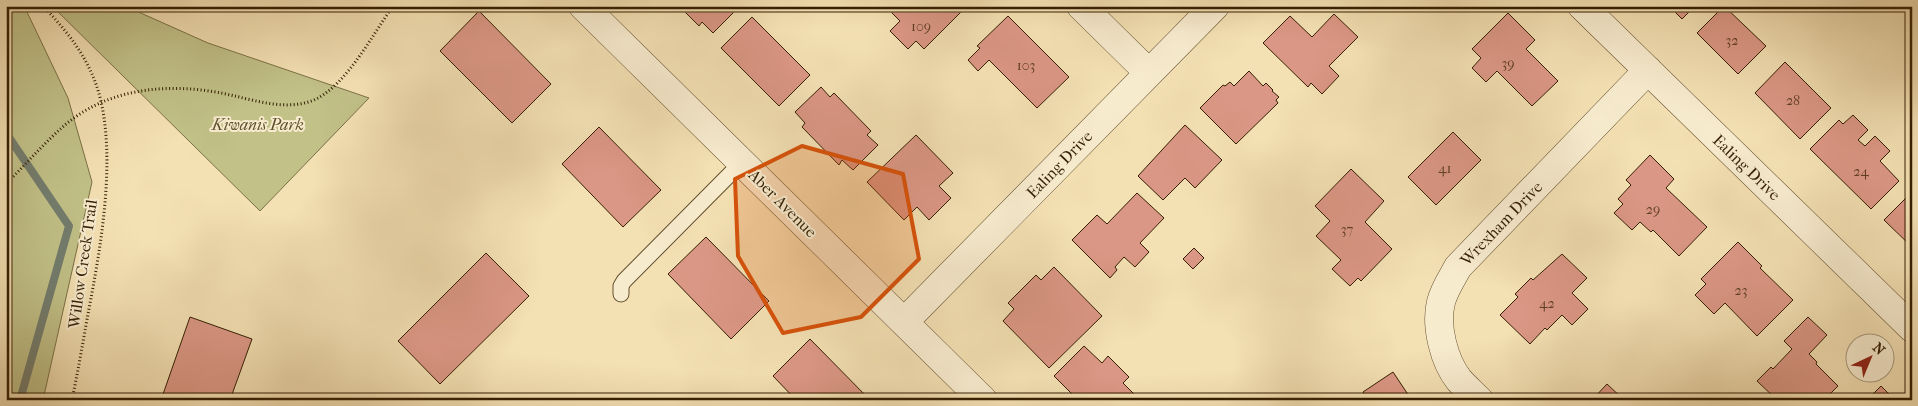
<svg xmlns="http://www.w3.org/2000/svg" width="1918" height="406" font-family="'IM FELL French Canon',serif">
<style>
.green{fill:#c1c188;stroke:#7b7046}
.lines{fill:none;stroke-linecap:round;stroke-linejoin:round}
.stream{stroke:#737d6e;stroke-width:8}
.building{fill:#db9785;stroke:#351f03}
.lane-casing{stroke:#644f2f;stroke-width:17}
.street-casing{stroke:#644f2f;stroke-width:29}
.path{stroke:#351f03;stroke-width:3;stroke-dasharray:1 2.5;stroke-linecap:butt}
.lane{stroke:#f7ebce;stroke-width:15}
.street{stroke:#f7ebce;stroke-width:28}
.marked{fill:#d6530b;fill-opacity:0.2;stroke:#d6530b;stroke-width:4;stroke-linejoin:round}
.labels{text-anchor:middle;stroke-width:4;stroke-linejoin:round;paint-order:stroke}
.number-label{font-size:14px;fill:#5e3d24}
.park-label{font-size:16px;font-style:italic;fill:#5f502b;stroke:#f7ebce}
.street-label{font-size:16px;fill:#351f03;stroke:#f7ebce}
</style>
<rect width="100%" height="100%" fill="#f3e0b3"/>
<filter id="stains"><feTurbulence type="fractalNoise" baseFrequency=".004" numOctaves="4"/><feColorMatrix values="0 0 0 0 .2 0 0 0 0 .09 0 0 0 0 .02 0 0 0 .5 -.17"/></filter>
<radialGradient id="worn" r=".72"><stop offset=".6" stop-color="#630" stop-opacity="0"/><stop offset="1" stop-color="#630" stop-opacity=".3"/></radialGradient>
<path class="green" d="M 6,6 L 21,6 L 27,12 L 68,98 L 92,182 L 43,400 L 6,400 Z
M 52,6 L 125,6 L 208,43 L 369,98 L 260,211 Z"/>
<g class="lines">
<path class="stream" d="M 6,133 L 69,226 L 20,400"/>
</g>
<path class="building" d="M 679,6 L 737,6 L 738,8 L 713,33 L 702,22 L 699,26 Z
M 885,6 L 967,6 L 924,49 L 916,41 L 908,49 L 890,31 L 900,21 Z
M 1669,6 L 1695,6 L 1682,19 Z
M 1724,6 L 1766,46 L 1738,74 L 1697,33 Z
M 479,11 L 551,84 L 512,123 L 440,51 Z
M 1508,13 L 1535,40 L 1526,49 L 1558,81 L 1532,106 L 1497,71 L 1486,82 L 1472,68 L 1481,58 L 1472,49 Z
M 1334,14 L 1358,37 L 1329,66 L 1339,76 L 1322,94 L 1311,83 L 1308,87 L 1263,43 L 1290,16 L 1312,37 Z
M 1008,16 L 1069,77 L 1037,108 L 989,60 L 978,71 L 968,60 L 980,48 L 977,46 Z
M 752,17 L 810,75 L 779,106 L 721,48 Z
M 1785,62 L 1831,108 L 1800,139 L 1755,93 Z
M 1249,71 L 1263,86 L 1266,83 L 1273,90 L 1272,91 L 1279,97 L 1276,100 L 1278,103 L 1236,144 L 1200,108 L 1223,85 L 1225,86 L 1230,82 L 1234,86 Z
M 821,87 L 830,97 L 834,93 L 871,131 L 867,135 L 878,145 L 853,170 L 842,160 L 839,165 L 802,127 L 805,123 L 795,112 Z
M 1853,115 L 1868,130 L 1858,140 L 1865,146 L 1875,136 L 1890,151 L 1880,161 L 1899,181 L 1871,209 L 1810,149 L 1839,120 L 1843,124 Z
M 1185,125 L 1222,160 L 1195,188 L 1185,178 L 1163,200 L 1138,176 Z
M 599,127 L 661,190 L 623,227 L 562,164 Z
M 1453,132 L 1481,160 L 1436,205 L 1408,177 Z
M 916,135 L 953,173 L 939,186 L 951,198 L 929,220 L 917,207 L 904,220 L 867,182 Z
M 1650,155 L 1674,179 L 1666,188 L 1707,227 L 1679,256 L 1653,230 L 1651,232 L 1640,222 L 1632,230 L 1614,213 L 1623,204 L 1618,199 L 1631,185 L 1626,180 Z
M 1351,169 L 1384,201 L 1365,222 L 1392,249 L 1361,281 L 1358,278 L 1350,286 L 1332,269 L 1341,260 L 1316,236 L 1330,221 L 1315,206 Z
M 1912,192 L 1912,247 L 1884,220 Z
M 1137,193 L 1164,218 L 1140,243 L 1149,252 L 1135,267 L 1124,257 L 1115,267 L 1117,270 L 1110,278 L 1072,240 L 1097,215 L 1107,224 Z
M 706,237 L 769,301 L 731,339 L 668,274 Z
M 1738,242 L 1762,266 L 1760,268 L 1793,300 L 1757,336 L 1725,303 L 1714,314 L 1695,295 L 1706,284 L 1701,279 Z
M 1194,248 L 1204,258 L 1193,269 L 1183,259 Z
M 486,253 L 529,296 L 440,384 L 398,341 Z
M 1562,254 L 1587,278 L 1572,293 L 1588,309 L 1572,325 L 1562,315 L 1547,330 L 1545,328 L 1530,344 L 1500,315 L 1518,297 L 1515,294 L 1531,278 L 1533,280 Z
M 1054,267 L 1102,316 L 1049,368 L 1003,321 L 1014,309 L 1008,303 L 1036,275 L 1041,280 Z
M 190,317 L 252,339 L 230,400 L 161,400 Z
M 1808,317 L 1827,335 L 1809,354 L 1817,362 L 1816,364 L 1838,386 L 1824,400 L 1795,400 L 1790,395 L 1785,400 L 1777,400 L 1757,381 L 1771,367 L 1773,369 L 1792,349 L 1784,341 Z
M 810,339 L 870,400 L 796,400 L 773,376 Z
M 1084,346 L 1102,363 L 1108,356 L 1129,377 L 1123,383 L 1140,400 L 1078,400 L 1054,376 Z
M 1393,372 L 1409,396 L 1404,400 L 1367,400 L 1363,392 Z
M 1607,384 L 1624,400 L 1592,400 Z
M 1881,386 L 1895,400 L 1867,400 Z"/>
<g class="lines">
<g class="lane-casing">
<path id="lane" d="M 621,294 L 621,286 L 624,281 L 742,162"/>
</g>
<g class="street-casing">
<path id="street" d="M 583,6 L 983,400
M 1081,6 L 1148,72
M 1582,6 L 1912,328
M 904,322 L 1215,6
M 1479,400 C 1472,393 1465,387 1459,380 C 1444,361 1435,326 1441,302 C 1444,290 1452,278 1458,267 L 1648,70"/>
</g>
<path class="path" d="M 43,6 C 63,27 80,47 92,74 C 121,139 101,246 88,314 C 83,342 78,371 72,400
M 6,184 C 25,165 45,142 65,125 C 112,85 177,82 235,96 C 260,102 291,111 316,99 C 347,84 373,34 393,6"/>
<use href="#lane" class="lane"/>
<use href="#street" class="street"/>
</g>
<path class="marked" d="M 802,146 L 903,174 L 919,259 L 861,317 L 783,333 L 738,256 L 735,179 Z"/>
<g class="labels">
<g class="number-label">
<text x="921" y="31">109</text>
<text x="1732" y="45">32</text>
<text x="1508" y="68">39</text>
<text x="1026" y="70">103</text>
<text x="1793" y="105">28</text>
<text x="1445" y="173">41</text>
<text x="1861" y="176">24</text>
<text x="1653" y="214">29</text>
<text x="1347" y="234">37</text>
<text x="1741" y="295">23</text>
<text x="1547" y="308">42</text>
</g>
<g class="park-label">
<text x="258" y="130">Kiwanis Park</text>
</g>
<g class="street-label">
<text transform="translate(1059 164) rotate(-46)" y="6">Ealing Drive</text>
<text transform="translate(1747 167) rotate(44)" y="6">Ealing Drive</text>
<text transform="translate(783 203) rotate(45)" y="6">Aber Avenue</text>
<text transform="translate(1501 223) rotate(-46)" y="6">Wrexham Drive</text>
<text transform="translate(82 264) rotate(-82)" y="6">Willow Creek Trail</text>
</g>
</g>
<rect width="1918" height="406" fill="none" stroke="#f3e0b3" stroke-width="25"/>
<rect x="8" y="8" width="1903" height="391" fill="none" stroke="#351f03" stroke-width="2.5"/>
<rect x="12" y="12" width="1893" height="381" fill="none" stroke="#351f03"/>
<g transform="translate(1870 358) rotate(44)"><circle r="24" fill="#f7ebce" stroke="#a9997d"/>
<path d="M0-4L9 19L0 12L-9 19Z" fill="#8f2418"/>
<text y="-8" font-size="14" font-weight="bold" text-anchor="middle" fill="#351f03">N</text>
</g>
<rect width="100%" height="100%" filter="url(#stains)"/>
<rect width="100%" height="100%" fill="url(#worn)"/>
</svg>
